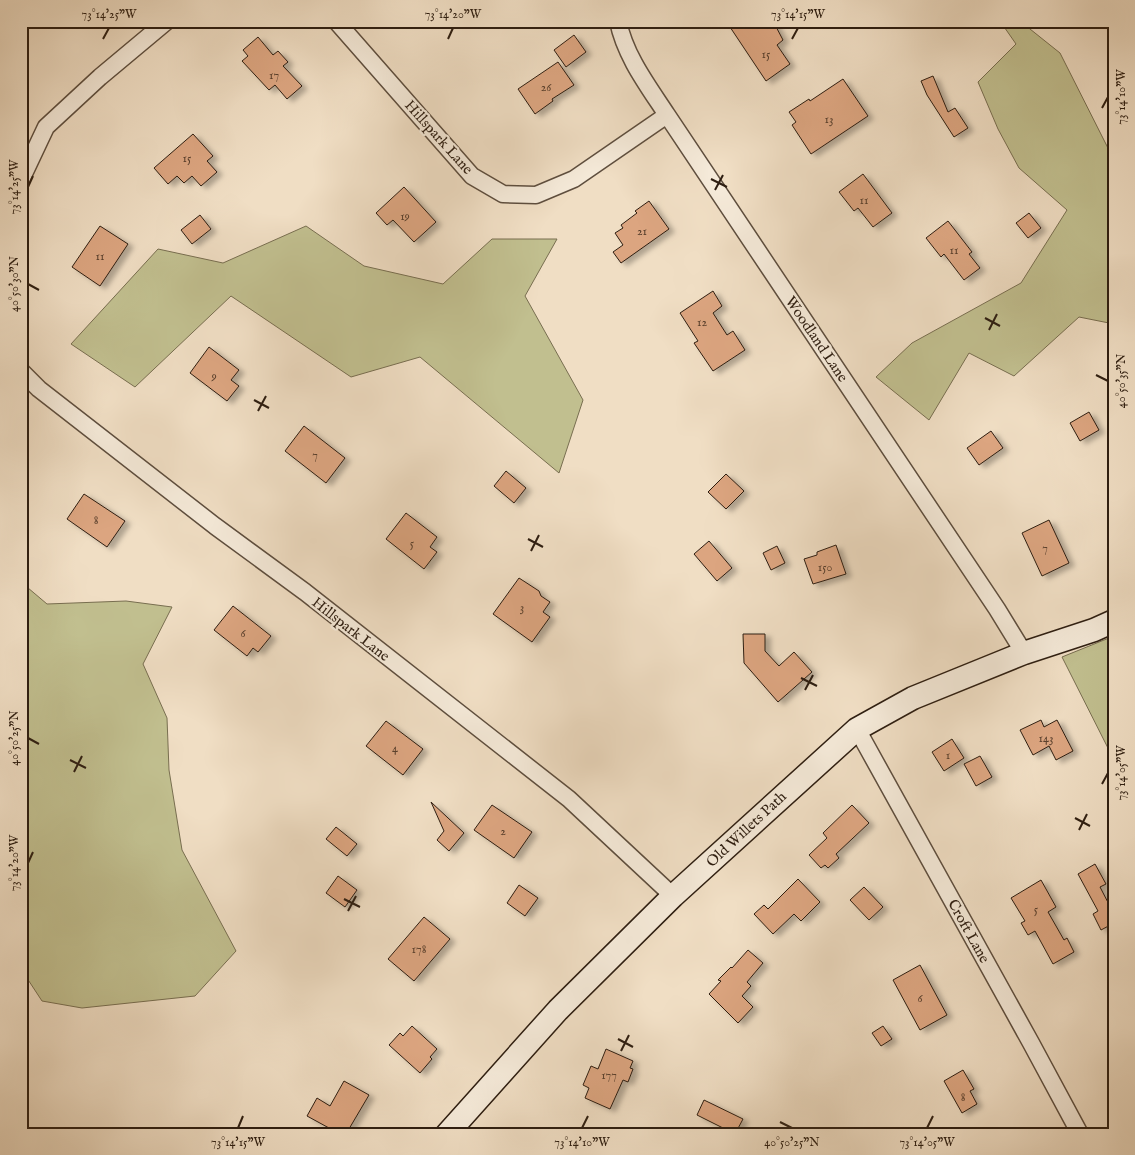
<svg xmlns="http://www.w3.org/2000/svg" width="1135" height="1155" font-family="'IM FELL English',serif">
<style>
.green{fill:#c1bf8f;stroke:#786e50}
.building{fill:#dca580;stroke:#2e1e11;filter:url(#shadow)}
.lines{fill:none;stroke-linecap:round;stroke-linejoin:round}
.street-casing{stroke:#5e4e3e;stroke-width:19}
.secondary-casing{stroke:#2e1e11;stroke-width:25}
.street{stroke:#f5ead9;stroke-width:16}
.secondary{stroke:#f5ead9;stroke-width:22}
.ticks{fill:none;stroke:#2e1e11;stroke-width:2}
.labels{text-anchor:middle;stroke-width:4.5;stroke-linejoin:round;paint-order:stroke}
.number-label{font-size:12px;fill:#5a402d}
.street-label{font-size:15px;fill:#2e1e11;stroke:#f5ead9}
.neatline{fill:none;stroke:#2e1e11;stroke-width:2}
.ticks-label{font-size:12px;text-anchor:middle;fill:#2e1e11}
</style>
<defs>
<filter id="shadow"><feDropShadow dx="5.5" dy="3" stdDeviation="2.5" flood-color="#0004"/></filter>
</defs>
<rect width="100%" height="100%" fill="#f0dec4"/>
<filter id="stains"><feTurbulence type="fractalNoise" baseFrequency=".004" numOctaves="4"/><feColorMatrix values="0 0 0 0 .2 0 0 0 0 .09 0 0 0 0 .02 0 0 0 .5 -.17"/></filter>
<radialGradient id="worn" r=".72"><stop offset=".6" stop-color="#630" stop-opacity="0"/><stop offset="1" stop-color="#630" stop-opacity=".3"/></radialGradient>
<path class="green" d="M 1000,21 L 1020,21 L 1060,53 L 1114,160 L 1114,324 L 1079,317 L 1014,376 L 969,353 L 929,420 L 876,377 L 912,343 L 1021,283 L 1067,210 L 1019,168 L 998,129 L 978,82 L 1016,44 Z
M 306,226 L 364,266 L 443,284 L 492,239 L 557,239 L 525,296 L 583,400 L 559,473 L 420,357 L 351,377 L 231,296 L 135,387 L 71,344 L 158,249 L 223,263 Z
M 21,582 L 47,604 L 126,601 L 172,607 L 143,664 L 167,718 L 169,770 L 182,850 L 236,951 L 195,996 L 82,1008 L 42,1001 L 21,969 Z
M 1114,636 L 1114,760 L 1062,657 Z"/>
<path class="building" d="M 726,21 L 773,21 L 783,40 L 777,45 L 790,64 L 766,81 Z
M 574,35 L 586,52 L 566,67 L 554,50 Z
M 258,37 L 273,55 L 278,51 L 288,62 L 283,66 L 302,86 L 287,99 L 275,85 L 269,90 L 242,61 L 248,56 L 243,50 Z
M 558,62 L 574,85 L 552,99 L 553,101 L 535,114 L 518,89 Z
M 933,76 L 948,112 L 955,108 L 968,128 L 954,137 L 927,95 L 921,81 Z
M 843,79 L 868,116 L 811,154 L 792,125 L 796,122 L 789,112 L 809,99 L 810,101 Z
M 193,134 L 213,156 L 207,161 L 217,172 L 201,186 L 192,176 L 184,183 L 177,176 L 168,184 L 154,168 Z
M 863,174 L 892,213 L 873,227 L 858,208 L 854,211 L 839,192 Z
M 404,187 L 436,222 L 414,242 L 393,220 L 387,225 L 376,213 Z
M 649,201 L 669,229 L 621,263 L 613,252 L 623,245 L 615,233 L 623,228 L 621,225 L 637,213 L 635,211 Z
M 1029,213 L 1041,228 L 1028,238 L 1016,223 Z
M 200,215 L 211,229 L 192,244 L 181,230 Z
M 948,221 L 972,252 L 969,254 L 980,268 L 964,280 L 944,254 L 941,257 L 926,238 Z
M 100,226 L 128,244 L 100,286 L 72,267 Z
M 713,291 L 722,306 L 713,313 L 727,335 L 733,331 L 745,350 L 713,371 L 694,343 L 698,341 L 680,313 Z
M 209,347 L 239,370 L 231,380 L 239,386 L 227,401 L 190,373 Z
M 1089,412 L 1099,430 L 1080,441 L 1070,423 Z
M 304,426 L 345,458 L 326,483 L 285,451 Z
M 991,431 L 1003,448 L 979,465 L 967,448 Z
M 506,471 L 526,488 L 514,503 L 494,486 Z
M 726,474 L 744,491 L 726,509 L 708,492 Z
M 84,494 L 125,521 L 107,547 L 67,519 Z
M 406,513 L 437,537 L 430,547 L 437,552 L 424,569 L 386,539 Z
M 1049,520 L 1069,563 L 1042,576 L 1022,533 Z
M 709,541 L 732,568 L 717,581 L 694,554 Z
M 836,545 L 846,574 L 813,584 L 804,559 L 817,555 L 817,552 Z
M 777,546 L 785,563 L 771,570 L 763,553 Z
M 519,578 L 539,591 L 541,596 L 550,602 L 543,612 L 550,617 L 532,642 L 493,614 Z
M 233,606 L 271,636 L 258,652 L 253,648 L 247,656 L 214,630 Z
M 743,634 L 765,634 L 765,651 L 779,666 L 794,652 L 812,672 L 778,702 L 744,663 Z
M 1041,720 L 1044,727 L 1057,720 L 1073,751 L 1056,760 L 1049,746 L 1033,755 L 1020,730 Z
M 386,721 L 423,749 L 403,775 L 366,746 Z
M 952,739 L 964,758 L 944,771 L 932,752 Z
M 980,756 L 992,777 L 976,786 L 964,764 Z
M 431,802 L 464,833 L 449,851 L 437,840 L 444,831 Z
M 492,805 L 532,832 L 514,858 L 474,830 Z
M 852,805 L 869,823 L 836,854 L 839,858 L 828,868 L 825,865 L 821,868 L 809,855 L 827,838 L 823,833 Z
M 336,827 L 357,844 L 347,856 L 326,839 Z
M 1095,864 L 1106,884 L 1100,887 L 1114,914 L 1114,923 L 1101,930 L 1093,914 L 1098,911 L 1078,874 Z
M 338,876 L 357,890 L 345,907 L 326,893 Z
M 798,879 L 820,902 L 801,921 L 794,914 L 773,934 L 754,914 L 764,905 L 768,909 Z
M 1041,880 L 1056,907 L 1048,912 L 1064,940 L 1067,938 L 1074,952 L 1053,964 L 1035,931 L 1028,935 L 1021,923 L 1025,921 L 1011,898 Z
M 519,885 L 538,898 L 525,916 L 507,903 Z
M 864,887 L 883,907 L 869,920 L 850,900 Z
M 424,917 L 450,939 L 414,981 L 388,959 Z
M 748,950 L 763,963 L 747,982 L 751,986 L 742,996 L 753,1007 L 738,1023 L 709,994 L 721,981 L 718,980 L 731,967 L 732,968 Z
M 920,965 L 947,1015 L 920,1030 L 893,980 Z
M 412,1026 L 437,1049 L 430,1057 L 432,1059 L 420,1073 L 389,1045 L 400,1033 L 403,1036 Z
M 883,1026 L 892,1039 L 881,1046 L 872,1033 Z
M 606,1049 L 633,1061 L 630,1068 L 633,1069 L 628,1082 L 623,1080 L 610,1109 L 585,1098 L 589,1088 L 583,1085 L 591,1066 L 598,1069 Z
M 963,1070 L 974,1089 L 970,1091 L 977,1104 L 962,1113 L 944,1081 Z
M 344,1081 L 369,1095 L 346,1134 L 326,1134 L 329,1128 L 307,1116 L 317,1098 L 330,1106 Z
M 704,1100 L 743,1119 L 735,1134 L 697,1115 Z"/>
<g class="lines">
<g class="street-casing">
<path id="street" d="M 336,21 L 472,176 L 503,194 L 536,195 L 574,179 L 667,115
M 618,21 C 625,56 648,86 667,115 L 997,609 L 1024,653
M 21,180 L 46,127 L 100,77 L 167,21
M 21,371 L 39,389 L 215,526 L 305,592 L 569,799 L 673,896
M 857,729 L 1031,1043 L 1080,1134"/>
</g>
<g class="secondary-casing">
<path id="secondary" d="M 447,1134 L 558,1010 L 673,896 L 857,729 L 913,698 L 1024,653 L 1094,630 L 1114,621"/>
</g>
<use href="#street" class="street"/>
<use href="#secondary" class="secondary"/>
</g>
<path class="ticks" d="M 103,39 L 109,28M 448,39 L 453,28M 792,39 L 798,28M 1102,108 L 1108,97M 711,179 L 727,187M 28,187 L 33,176M 715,190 L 723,175M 28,284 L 39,290M 985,318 L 1000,326M 989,330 L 997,314M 1096,375 L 1108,381M 254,400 L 269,408M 258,411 L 266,396M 528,539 L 543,547M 531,551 L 539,535M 801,678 L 817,686M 805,690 L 813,675M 28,738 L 39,744M 70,760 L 86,768M 74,772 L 82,756M 1102,784 L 1108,773M 1075,818 L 1090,826M 1079,830 L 1087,814M 28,863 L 33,852M 344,899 L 360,907M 348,911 L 356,896M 618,1039 L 633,1047M 621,1051 L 629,1035M 780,1122 L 792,1128M 238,1128 L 243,1116M 582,1128 L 588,1116M 927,1128 L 933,1116"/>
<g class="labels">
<g class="number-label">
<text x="766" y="58">15</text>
<text x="274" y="79">17</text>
<text x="546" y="91">26</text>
<text x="829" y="123">13</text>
<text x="187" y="162">15</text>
<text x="864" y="204">11</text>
<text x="405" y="220">19</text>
<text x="642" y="235">21</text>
<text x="954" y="254">11</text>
<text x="100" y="260">11</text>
<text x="702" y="326">12</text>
<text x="214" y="380">9</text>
<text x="315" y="459">7</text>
<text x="96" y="524">8</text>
<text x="412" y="547">5</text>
<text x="1045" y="552">7</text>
<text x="825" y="571">150</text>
<text x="522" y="611">3</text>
<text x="243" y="637">6</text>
<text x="1046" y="742">143</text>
<text x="395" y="752">4</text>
<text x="948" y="759">1</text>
<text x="503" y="835">2</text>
<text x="1036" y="913">5</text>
<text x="419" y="953">178</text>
<text x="920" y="1002">6</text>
<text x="609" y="1079">177</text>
<text x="963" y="1101">8</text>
</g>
<g class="street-label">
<text transform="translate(439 137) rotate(48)" y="5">Hillspark Lane</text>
<text transform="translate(817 339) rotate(56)" y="5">Woodland Lane</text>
<text transform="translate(351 629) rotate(38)" y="5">Hillspark Lane</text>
<text transform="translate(746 829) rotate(-43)" y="5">Old Willets Path</text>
<text transform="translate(969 931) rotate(61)" y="5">Croft Lane</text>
</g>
</g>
<rect width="1135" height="1155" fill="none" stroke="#f0dec4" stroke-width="55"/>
<rect x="28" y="28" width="1080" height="1100" class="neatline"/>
<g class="ticks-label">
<text x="109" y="18">73°14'25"W</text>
<text x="453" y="18">73°14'20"W</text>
<text x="798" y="18">73°14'15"W</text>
<text transform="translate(1121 97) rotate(-90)" y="4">73°14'10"W</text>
<text transform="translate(14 187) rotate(-90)" y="4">73°14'25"W</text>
<text transform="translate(14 284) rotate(-90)" y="4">40°50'30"N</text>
<text transform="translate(1121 381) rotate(-90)" y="4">40°50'35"N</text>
<text transform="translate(14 738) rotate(-90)" y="4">40°50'25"N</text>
<text transform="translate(1121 773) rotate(-90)" y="4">73°14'05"W</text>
<text transform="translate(14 863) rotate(-90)" y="4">73°14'20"W</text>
<text x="238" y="1146">73°14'15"W</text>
<text x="582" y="1146">73°14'10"W</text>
<text x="792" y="1146">40°50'25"N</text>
<text x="927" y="1146">73°14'05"W</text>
</g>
<rect width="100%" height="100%" filter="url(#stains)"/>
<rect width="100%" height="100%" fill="url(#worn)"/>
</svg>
